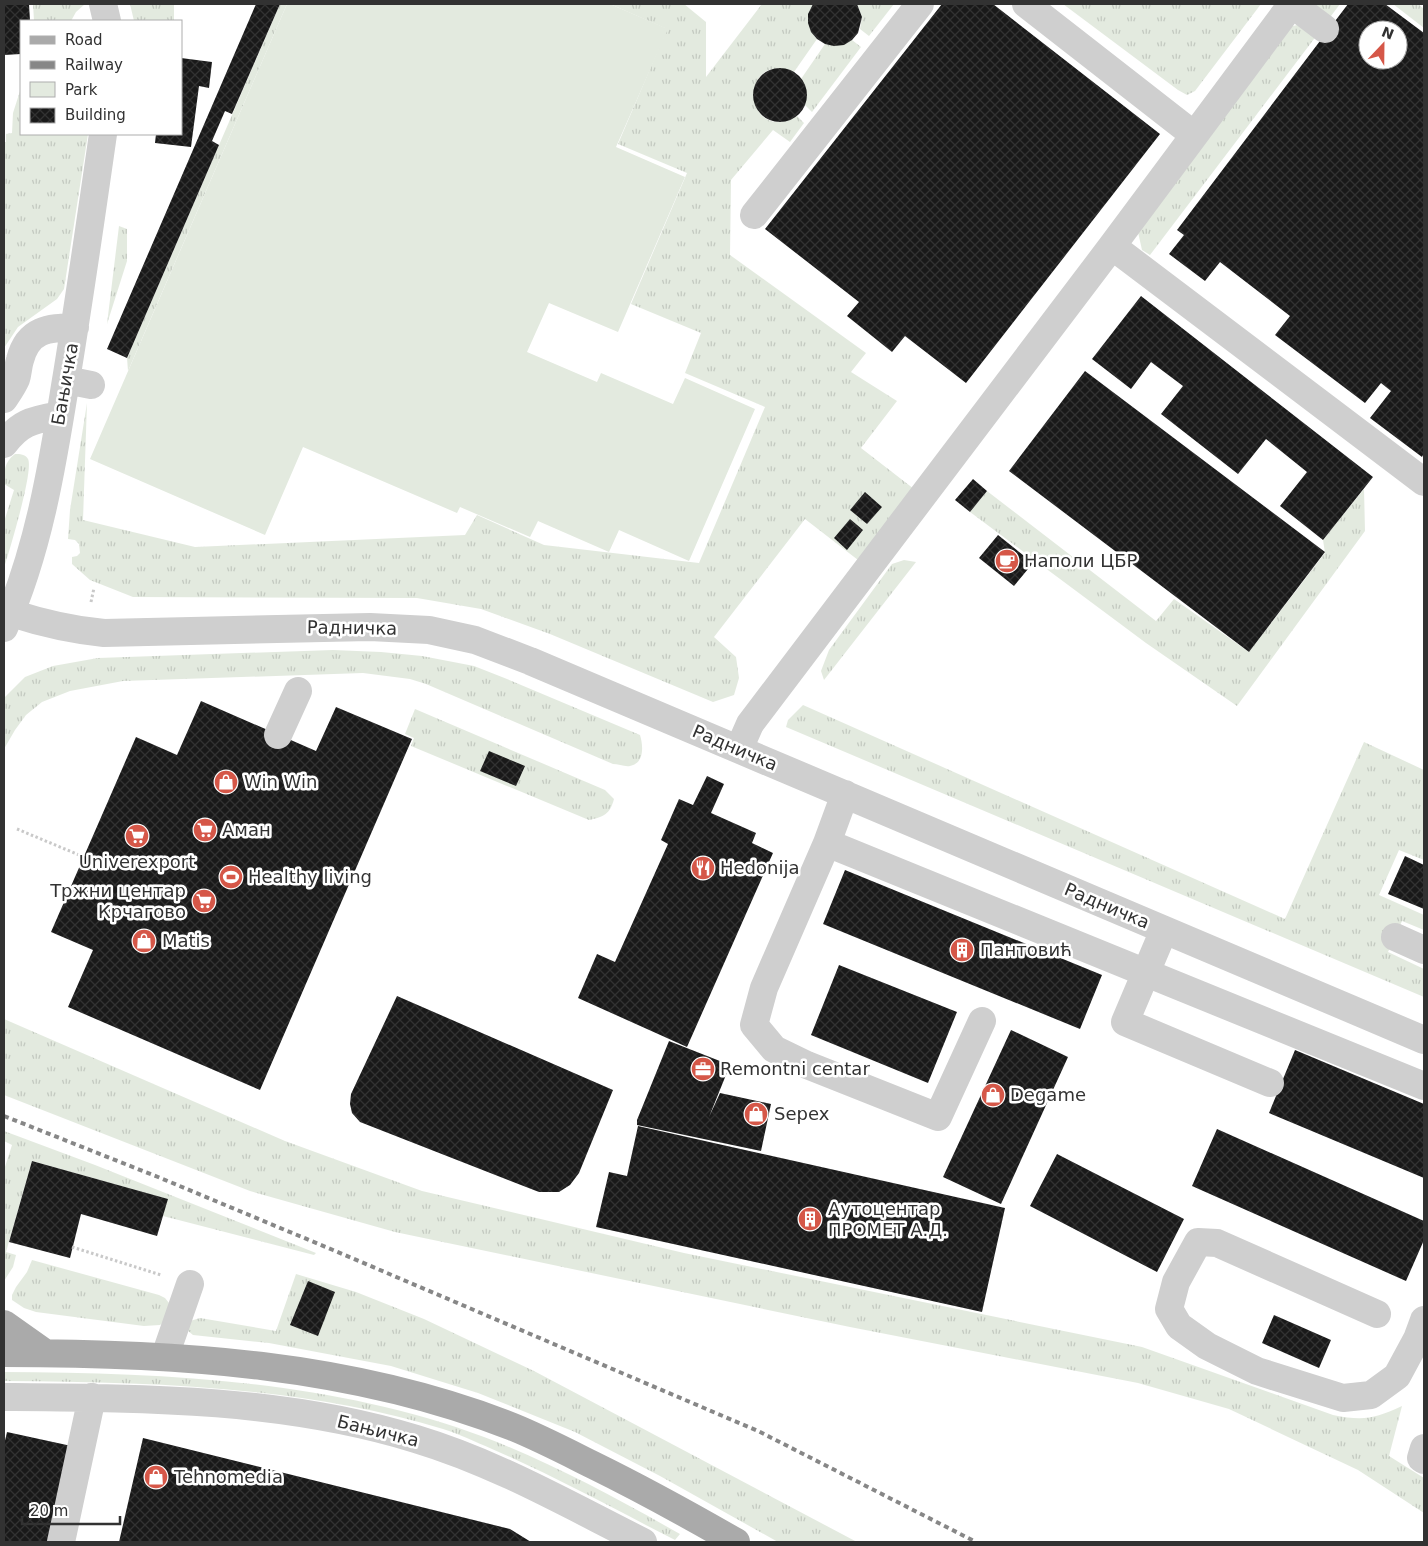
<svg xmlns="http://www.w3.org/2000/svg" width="1428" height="1546" font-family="'DejaVu Sans',sans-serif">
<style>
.grass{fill:url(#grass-tufts)}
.park{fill:#e3eadf}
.building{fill:url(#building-cross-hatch);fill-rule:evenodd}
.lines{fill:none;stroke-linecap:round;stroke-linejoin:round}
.path{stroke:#c9c9c9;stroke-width:3;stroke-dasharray:2.5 2.5;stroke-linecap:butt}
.minor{stroke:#cfcfcf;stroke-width:28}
.major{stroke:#aaa;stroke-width:28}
.rail{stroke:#878787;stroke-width:4;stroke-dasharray:5 4;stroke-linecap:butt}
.labels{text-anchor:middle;stroke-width:5;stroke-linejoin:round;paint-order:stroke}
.street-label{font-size:18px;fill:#323232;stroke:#fff}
.poi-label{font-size:18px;fill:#323232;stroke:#fff;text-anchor:start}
</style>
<defs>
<pattern id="grass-tufts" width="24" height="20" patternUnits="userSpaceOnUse" patternTransform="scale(1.25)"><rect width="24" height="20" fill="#e3eadf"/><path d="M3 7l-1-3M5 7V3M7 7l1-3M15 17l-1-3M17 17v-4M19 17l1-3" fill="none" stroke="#c3c9c0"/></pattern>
<pattern id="building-cross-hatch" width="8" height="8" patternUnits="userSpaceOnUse" patternTransform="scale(1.25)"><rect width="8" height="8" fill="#191919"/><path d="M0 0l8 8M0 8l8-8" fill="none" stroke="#323232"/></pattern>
</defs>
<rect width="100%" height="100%" fill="#fff"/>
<path class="grass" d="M 33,4 L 85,4 L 76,12 L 71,21 L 34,21 Z
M 130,4 L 174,4 L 174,21 L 134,21 Z
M 280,4 L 287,4 L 128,371 L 127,358 Z
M 610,4 L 684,4 L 706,22 L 706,77 L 762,4 L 813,4 C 806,17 807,28 817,39 L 794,72 C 737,49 744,147 797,116 L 804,123 L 790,142 L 773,130 L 731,180 L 730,255 L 866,353 L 851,372 L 897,401 L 861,448 L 914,489 L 858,560 L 805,519 L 714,637 L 736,657 L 739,678 L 734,695 L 713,702 L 550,634 L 481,609 L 417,598 L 133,597 L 90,580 L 72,564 L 72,557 L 77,556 L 80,553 L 79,544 L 75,540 L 68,539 L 70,510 L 87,403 L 83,520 L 195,547 L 465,535 L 477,515 L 544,545 L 699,563 L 765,407 L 685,373 L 701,333 L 631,304 L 687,173 L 618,144 L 667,29 Z
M 857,4 L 894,4 L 869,36 L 860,29 L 862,17 Z
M 1063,4 L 1261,4 L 1195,91 L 1187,95 L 1178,90 Z
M 1312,4 L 1340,4 L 1328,20 Z
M 1393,4 L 1418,4 L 1424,9 L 1424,28 Z
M 1297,25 L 1317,35 L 1150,255 L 1142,250 L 1138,232 L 1289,27 Z
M 852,40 L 861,47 L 812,112 L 805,105 C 808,96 806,87 801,79 L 825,44 C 836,46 842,45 852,40 Z
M 21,88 L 21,134 L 88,134 L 64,289 L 57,299 L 18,327 L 4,348 L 4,142 L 6,142 L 6,134 L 12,133 L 13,113 Z
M 119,226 L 127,229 L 127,261 L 107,324 Z
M 15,454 C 20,454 25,454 28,459 C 34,470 9,552 4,568 L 4,522 L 14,490 L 4,484 C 4,472 4,462 15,454 Z
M 1364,489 L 1365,531 L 1237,706 L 1146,643 L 970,512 L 987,491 L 1156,621 L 1174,599 L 1249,652 L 1325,553 L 1323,540 Z
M 904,560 L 916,562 L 824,680 L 821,671 L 829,650 L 892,564 Z
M 333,650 L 381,652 L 422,656 L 474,666 L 507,679 L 640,735 C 643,745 645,763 630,766 C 625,767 618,764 613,764 L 426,684 L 410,679 L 363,673 L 123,681 L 70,691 L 42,702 L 26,715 L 15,730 L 4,749 L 4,698 L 25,677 L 53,666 L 98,658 Z
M 803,705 L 1285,919 L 1364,742 L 1424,770 L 1424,860 L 1399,850 L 1379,895 L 1424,915 L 1424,930 L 1402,921 L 1388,952 L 1424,969 L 1424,997 L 786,727 L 788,720 Z
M 415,709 L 605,790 L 614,799 C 610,814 604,817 589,820 L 411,746 L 414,738 L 405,734 Z
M 4,1019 L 285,1141 L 422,1191 L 684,1253 L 1142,1347 L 1333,1415 C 1363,1421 1374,1419 1402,1406 L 1389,1456 L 1424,1478 L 1424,1513 L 1358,1470 L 1229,1409 L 1138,1383 L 850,1327 L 395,1232 L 250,1191 L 4,1095 Z
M 4,1131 L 95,1165 L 316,1253 L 314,1255 L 163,1216 L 167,1199 L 32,1161 L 6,1252 L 16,1255 L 13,1267 L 4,1281 L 4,1170 L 12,1145 L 4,1141 Z
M 32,1260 L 159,1295 L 165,1298 L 169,1303 L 165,1321 L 160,1325 L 144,1326 L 36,1312 L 24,1308 L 12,1300 L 12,1295 L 16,1287 L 27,1272 Z
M 296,1274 L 356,1292 L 424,1319 L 534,1371 L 857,1542 L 778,1542 L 660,1476 L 575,1432 L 478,1393 L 391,1366 L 269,1343 L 193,1335 L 187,1330 L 190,1321 L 200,1318 L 276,1331 Z
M 4,1372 C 165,1373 331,1380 484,1437 C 552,1463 616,1498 680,1534 L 675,1540 C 614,1509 554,1476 492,1449 C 476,1442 459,1434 443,1429 C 301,1386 151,1382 4,1381 Z"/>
<path class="park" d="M 287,4 L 610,4 L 668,29 L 616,147 L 685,177 L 618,332 L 549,303 L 527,352 L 597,382 L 601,373 L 673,404 L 685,378 L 755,409 L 689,561 L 619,530 L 609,552 L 538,521 L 530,537 L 460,507 L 457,513 L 303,447 L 265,535 L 90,459 Z"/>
<path class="building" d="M 29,4 L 30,21 L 21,21 L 21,54 L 4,55 L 4,5 Z
M 256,4 L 280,4 L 232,114 L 225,111 L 212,141 L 219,145 L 127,358 L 107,349 Z
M 813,4 L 857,4 L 862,17 L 858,33 L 852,40 L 844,45 L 834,46 L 825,44 L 817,39 L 811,32 L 808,23 L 808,14 Z
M 942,4 L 993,4 L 1160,134 L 966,383 L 905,336 L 892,352 L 847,316 L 859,302 L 765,229 Z
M 1348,4 L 1385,4 L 1424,33 L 1424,453 L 1422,457 L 1370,418 L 1391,391 L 1381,383 L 1365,403 L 1275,335 L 1290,316 L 1220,262 L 1205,281 L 1169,254 L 1184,235 L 1177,230 ZM 1368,30 L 1398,30 L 1398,60 L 1368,60 Z
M 181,58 L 212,62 L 209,88 L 199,86 L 191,147 L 155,143 L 156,134 L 181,134 Z
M753 95a27 27 0 1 1 54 0a27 27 0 1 1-54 0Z
M 1141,296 L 1373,477 L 1323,540 L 1280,506 L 1307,472 L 1266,439 L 1238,474 L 1161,414 L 1183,386 L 1151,362 L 1131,389 L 1092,359 Z
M 1085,371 L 1325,552 L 1249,652 L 1009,471 Z
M 973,479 L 987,491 L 970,512 L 955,500 Z
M 865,492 L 882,507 L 867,524 L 850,510 Z
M 850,519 L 863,530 L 847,550 L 834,538 Z
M 998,535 L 1033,563 L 1014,586 L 979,558 Z
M 201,701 L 316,751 L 336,707 L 412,739 L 260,1090 L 68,1007 L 93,950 L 51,932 L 136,737 L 177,755 Z
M 489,751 L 525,766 L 516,786 L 480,771 Z
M 707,776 L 724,784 L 711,813 L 756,833 L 752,843 L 773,853 L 687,1047 L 578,998 L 597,954 L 615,962 L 668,844 L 661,840 L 679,799 L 693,805 Z
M 1405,856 L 1424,865 L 1424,909 L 1388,894 Z
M 845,870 L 1102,975 L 1080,1029 L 823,924 Z
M 839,965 L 957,1012 L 928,1083 L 811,1035 Z
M 397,996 L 613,1090 L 579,1173 L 570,1185 L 559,1192 L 539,1192 L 360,1122 L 352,1113 L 350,1104 L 351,1094 Z
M 1011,1030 L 1068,1057 L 1001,1204 L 943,1177 Z
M 669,1041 L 730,1065 L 709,1117 L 720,1093 L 771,1104 L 761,1151 L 637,1125 L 637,1120 Z
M 1295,1050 L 1424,1104 L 1424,1178 L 1269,1113 Z
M 638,1126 L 1005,1208 L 982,1312 L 596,1227 L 609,1172 L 627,1176 Z
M 1217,1129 L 1424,1221 L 1424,1240 L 1406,1281 L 1192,1186 Z
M 1057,1154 L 1184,1219 L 1157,1272 L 1030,1206 Z
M 32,1161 L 168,1199 L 157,1236 L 81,1214 L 70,1258 L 9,1242 Z
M 308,1281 L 335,1292 L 318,1336 L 290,1325 Z
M 1274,1315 L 1331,1340 L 1319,1368 L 1262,1343 Z
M 7,1432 L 76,1447 L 54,1542 L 4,1542 L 4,1445 Z
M 143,1438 L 510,1529 L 531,1542 L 119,1542 Z"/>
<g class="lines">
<path class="path" d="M 91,602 L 94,588
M 17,829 L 84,857
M 72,1247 L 161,1275"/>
<path class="minor" d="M 103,4 L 107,21
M 1026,4 L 1194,135
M 1292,4 L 1325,29
M 754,215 L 920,4
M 1112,246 L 1424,482
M 66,380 L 91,385
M 4,399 C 8,393 13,386 16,379 C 18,373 18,366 20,360 C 28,329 48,328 75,327
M 4,444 C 21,421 34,420 60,415
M 11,613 C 42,623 72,630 104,633 L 370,627 L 429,630 L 475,640 L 530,661 L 1424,1040
M 4,628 C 38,552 52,468 65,386 C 79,302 91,218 103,134
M 278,735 L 298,691
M 739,749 L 750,724 L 1112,246 L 1292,4
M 845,794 L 827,843 L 1424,1086
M 827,843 L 764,988 L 754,1025 L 774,1049 L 807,1065 L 938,1117 L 982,1021
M 1164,930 L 1125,1022 L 1270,1083
M 1395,937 L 1424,950
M 1377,1314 L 1217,1243 L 1198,1242 L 1176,1282 L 1169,1309 L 1179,1326 L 1207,1346 L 1257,1371 L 1343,1398 L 1371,1395 L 1397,1376 L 1417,1339 L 1424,1320
M 165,1356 L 190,1284
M 4,1397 C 142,1398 283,1398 416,1439 C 496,1463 569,1505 643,1542
M 1424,1448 L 1421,1458 L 1424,1460
M 61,1542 L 92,1397"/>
<path class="major" d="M 4,1324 L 45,1353
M 4,1353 C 175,1353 351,1363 513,1427 C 540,1438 567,1452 593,1465 C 642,1489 689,1515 736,1542"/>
<path class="rail" d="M 4,1116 L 158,1177 L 333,1250 L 758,1431 L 976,1542"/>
</g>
<defs>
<g id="cafe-disc" transform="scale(1.25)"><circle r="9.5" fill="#d55748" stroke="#fff"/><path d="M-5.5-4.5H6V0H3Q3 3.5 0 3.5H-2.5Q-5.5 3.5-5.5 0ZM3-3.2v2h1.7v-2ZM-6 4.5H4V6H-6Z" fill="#fff"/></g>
<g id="shop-disc" transform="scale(1.25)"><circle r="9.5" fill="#d55748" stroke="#fff"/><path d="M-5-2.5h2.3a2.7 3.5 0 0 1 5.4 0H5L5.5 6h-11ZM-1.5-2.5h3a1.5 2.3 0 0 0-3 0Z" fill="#fff"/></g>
<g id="supermarket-disc" transform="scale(1.25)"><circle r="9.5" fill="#d55748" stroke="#fff"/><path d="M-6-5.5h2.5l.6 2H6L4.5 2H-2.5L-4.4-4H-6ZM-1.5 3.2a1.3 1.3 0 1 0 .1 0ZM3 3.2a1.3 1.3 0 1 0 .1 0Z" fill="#fff"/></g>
<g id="restaurant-disc" transform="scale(1.25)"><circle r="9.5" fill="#d55748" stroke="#fff"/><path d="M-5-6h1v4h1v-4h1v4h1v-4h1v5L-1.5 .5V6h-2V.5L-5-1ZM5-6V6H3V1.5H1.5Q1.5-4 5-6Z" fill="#fff"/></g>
<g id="stadium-disc" transform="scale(1.25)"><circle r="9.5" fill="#d55748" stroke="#fff"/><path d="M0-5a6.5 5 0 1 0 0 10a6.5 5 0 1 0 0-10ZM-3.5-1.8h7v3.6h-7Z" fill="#fff"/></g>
<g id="building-disc" transform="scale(1.25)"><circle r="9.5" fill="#d55748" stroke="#fff"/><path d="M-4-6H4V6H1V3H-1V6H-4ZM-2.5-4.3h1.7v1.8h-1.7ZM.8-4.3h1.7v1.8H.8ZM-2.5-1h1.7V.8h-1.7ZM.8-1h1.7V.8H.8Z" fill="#fff"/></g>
<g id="office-disc" transform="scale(1.25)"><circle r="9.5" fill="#d55748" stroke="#fff"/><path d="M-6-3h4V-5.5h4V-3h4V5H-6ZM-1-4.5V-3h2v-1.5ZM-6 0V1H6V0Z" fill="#fff"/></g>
</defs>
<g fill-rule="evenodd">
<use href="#cafe-disc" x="1007" y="561"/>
<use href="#shop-disc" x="226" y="782"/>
<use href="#supermarket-disc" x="205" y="830"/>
<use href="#supermarket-disc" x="137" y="836"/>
<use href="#restaurant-disc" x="703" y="868"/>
<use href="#stadium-disc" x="231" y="877"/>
<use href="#supermarket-disc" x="204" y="901"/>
<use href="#shop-disc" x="144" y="941"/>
<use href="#building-disc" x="962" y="950"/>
<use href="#office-disc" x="703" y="1069"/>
<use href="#shop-disc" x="993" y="1095"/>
<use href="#shop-disc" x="756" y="1114"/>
<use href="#building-disc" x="810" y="1219"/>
<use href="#shop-disc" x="156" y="1477"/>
</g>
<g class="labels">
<g class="street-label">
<text transform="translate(65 384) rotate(-80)" y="6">Бањичка</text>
<text transform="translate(352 628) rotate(1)" y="6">Радничка</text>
<text transform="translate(735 748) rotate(23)" y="6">Радничка</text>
<text transform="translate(1107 906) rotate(23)" y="6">Радничка</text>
<text transform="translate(378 1431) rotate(14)" y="6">Бањичка</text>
</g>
<g class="poi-label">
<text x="1024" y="567">Наполи ЦБР</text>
<text x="244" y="788">Win Win</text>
<text x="222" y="836">Аман</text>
<text x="137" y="868" text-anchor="middle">Univerexport</text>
<text x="720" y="874">Hedonija</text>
<text x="248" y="883">Healthy living</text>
<text x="186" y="897" text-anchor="end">Тржни центар<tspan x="186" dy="21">Крчагово</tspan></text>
<text x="162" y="947">Matis</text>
<text x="980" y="956">Пантовић</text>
<text x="720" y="1075">Remontni centar</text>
<text x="1010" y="1101">Degame</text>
<text x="774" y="1120">Sepex</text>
<text x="828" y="1215">Аутоцентар<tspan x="828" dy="21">ПРОМЕТ А.Д.</tspan></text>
<text x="174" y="1483">Tehnomedia</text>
</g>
</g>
<rect width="1428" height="1546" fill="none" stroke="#323232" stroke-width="10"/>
<rect x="20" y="20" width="162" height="115" fill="#ffffff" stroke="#adadad"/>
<rect x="30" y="36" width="25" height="8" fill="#aaaaaa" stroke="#adadad"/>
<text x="65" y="45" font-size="15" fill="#323232">Road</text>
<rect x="30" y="61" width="25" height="8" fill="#878787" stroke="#adadad"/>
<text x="65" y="70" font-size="15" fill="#323232">Railway</text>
<rect x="30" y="82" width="25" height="15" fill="#e3eadf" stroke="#adadad"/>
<text x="65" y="95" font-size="15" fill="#323232">Park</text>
<rect x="30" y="108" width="25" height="15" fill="url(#building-cross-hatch)" stroke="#adadad"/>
<text x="65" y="120" font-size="15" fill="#323232">Building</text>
<g transform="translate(1383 45) rotate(22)"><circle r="24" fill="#ffffff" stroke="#adadad"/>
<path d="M0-4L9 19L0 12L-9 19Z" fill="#d55748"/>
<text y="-8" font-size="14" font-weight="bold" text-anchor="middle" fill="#323232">N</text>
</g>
<path d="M22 1516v8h98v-8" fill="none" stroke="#323232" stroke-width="2.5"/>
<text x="30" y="1516" font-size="15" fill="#323232" stroke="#ffffff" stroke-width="4" paint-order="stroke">20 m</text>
</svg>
